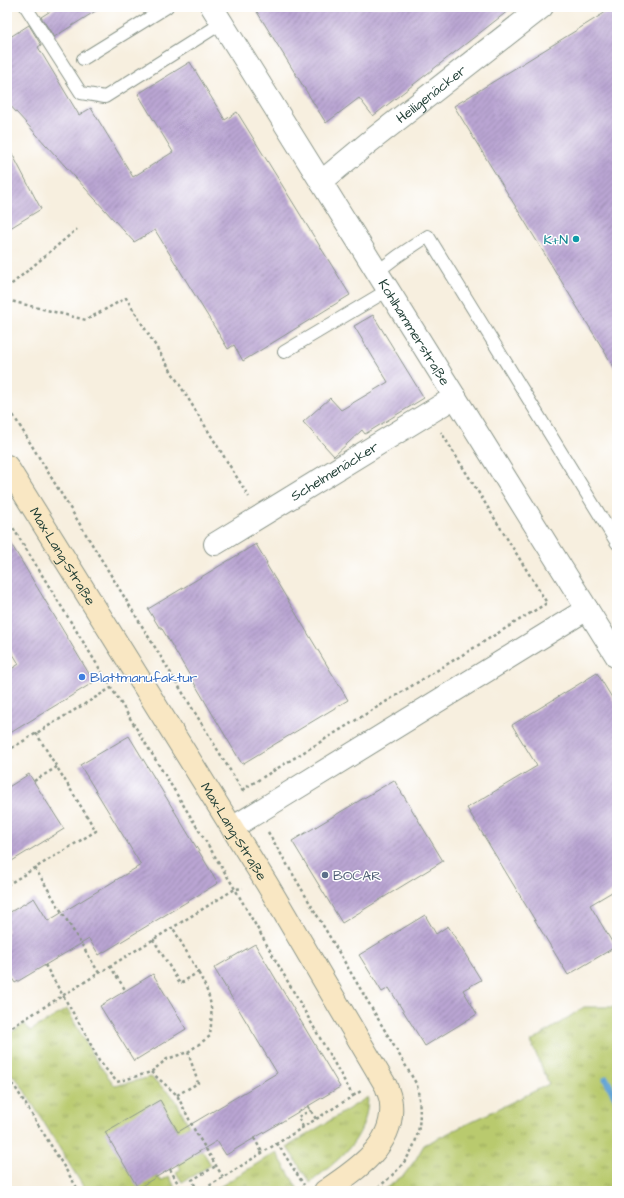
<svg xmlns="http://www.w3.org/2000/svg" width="624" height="1198" font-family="'Architects Daughter',sans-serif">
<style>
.grass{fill:url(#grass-tufts);stroke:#6c8451}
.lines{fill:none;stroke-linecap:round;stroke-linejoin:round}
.stream{stroke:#63a4d6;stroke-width:7}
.building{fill:url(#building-hatch)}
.lane-casing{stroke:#8b968a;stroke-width:14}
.street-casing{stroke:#8b968a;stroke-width:24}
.secondary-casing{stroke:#8b968a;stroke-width:24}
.path{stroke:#8b968a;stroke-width:2.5;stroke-dasharray:3 3;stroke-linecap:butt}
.lane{stroke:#fff;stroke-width:12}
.street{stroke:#fff;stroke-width:22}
.secondary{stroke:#f9e7c3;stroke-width:22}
.culture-dot{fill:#0f9aa8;stroke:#fff;stroke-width:1.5}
.shop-dot{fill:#3f7fe0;stroke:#fff;stroke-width:1.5}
.service-dot{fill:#5c6f8a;stroke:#fff;stroke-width:1.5}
.labels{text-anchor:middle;stroke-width:3;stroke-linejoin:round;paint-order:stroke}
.street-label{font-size:14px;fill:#1f3d34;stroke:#fff}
.culture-label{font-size:14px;fill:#0d838f;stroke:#fff;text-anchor:end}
.shop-label{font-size:14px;fill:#366cbe;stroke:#fff;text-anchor:start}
.service-label{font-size:14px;fill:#4e5e75;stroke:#fff;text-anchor:start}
</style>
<defs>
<pattern id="grass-tufts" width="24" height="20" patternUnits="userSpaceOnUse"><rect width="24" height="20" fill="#b9ca6e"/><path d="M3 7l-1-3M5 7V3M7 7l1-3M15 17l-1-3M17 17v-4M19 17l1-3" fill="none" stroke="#96a55b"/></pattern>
<pattern id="building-hatch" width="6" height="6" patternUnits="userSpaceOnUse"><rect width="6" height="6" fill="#baa5d3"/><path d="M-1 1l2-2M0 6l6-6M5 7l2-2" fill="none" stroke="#9788ac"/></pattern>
</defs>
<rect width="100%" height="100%" fill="#fff"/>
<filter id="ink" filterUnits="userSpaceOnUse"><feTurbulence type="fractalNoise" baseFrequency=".025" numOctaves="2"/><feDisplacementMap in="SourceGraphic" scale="8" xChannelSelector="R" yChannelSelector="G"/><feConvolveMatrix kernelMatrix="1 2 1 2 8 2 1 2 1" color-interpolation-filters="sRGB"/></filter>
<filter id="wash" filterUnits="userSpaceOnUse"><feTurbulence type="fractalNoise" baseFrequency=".012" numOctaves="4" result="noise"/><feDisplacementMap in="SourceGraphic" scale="16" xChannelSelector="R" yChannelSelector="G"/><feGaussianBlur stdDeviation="0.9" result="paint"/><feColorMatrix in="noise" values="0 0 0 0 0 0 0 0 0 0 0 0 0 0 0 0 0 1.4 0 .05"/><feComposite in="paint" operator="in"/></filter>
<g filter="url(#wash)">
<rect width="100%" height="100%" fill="#f7efdf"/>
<path class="grass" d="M 584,1007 L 617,1007 L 617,1191 L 382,1191 L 404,1175 L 416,1159 L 424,1145 L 549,1084 L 531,1042 Z
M 67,1009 L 95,1059 L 115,1086 L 151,1077 L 175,1099 L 200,1147 L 211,1165 L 182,1182 L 176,1172 L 181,1169 L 178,1164 L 192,1155 L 160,1100 L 157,1176 L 161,1181 L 169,1176 L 177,1191 L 86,1191 L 19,1082 L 7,1070 L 7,1035 L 25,1024 L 30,1031 Z
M 368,1097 C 367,1141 341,1157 310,1183 L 287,1147 Z
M 276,1152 L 299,1191 L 213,1191 Z"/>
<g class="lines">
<path class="stream" d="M 606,1079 L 617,1100"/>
</g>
<g id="blocks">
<path class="building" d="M 57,7 L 102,7 L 54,37 L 41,17 Z
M 254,7 L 513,7 L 373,116 L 359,98 L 326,123 Z
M 614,7 L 617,7 L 617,372 L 454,106 Z
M 29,25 L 41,45 L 38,47 L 79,115 L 91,108 L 133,177 L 173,152 L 138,94 L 190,62 L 225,120 L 237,112 L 350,295 L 243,361 L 234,345 L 228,349 L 155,230 L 134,242 L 7,102 L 7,39 Z
M 7,144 L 41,209 L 7,230 Z
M 373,315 L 424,398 L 365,434 L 362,430 L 334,456 L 303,422 L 330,398 L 341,410 L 388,382 L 354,326 Z
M 7,537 L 94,682 L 7,735 L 7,672 L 19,664 L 7,644 Z
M 256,544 L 267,563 L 266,564 L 348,700 L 242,764 L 161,627 L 159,627 L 148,609 Z
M 597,673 L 617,706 L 617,889 L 590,905 L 615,947 L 568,975 L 467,808 L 537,766 L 512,725 Z
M 129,736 L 218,883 L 99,955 L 89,939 L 15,983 L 7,970 L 7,914 L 34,898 L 48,921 L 141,865 L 80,765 Z
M 29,774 L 64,829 L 7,864 L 7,788 Z
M 394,780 L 443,861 L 342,923 L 292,841 Z
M 425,915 L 436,934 L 448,926 L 481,980 L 463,990 L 477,1014 L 425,1046 L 389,988 L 382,992 L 359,955 Z
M 255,944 L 340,1087 L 226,1155 L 217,1141 L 138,1188 L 105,1132 L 160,1100 L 178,1132 L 277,1073 L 214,968 Z
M 153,974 L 186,1029 L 134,1061 L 100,1006 Z"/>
</g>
</g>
<g filter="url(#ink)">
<use href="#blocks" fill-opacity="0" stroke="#8b968a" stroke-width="1"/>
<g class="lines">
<g class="lane-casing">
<path id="lane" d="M 26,7 L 81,93 L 105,97 L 222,23
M 83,59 L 167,7
M 377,272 L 398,256 L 428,236 L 617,543
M 284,352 L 388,290"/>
</g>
<g class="street-casing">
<g id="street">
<path id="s1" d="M 212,7 L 617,657"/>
<path id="s2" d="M 321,182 L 368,143 L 542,7"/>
<path id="s3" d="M 215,544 L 455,397"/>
<path d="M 232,828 L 587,609"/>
</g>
</g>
<g class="secondary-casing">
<g id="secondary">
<path id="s4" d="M 7,466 L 267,884 L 386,1086 C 388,1092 391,1098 391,1104 C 395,1145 355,1171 325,1191"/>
</g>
</g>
<path class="path" d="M 7,288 L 77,229
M 7,300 L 86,320 L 126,298 L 249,497
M 7,405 L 244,793
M 7,518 L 235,889 L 353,1096 L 201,1191
M 7,751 L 111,688
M 34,781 L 57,767
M 242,790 L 547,603 L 441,432
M 268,832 L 417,1085 C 426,1135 414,1161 373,1191
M 35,868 L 99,973
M 7,885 L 96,831 L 36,733
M 153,939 L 180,984 L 198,972 L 173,928
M 45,965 L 86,1035 L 99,1061 L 117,1082 L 151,1072 L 167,1059 L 188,1052 L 210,1036 C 213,1007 212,998 198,972
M 110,966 L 126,991
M 7,1030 L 235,889 L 243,888
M 151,1072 L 177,1095 L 195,1131 L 223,1177
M 7,1080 L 15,1087 L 79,1191
M 177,1095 L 198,1083 L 188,1052
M 353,1096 L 361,1091
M 308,1106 L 316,1119
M 303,1127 L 298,1117 L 311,1110
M 254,1138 L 262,1152
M 277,1143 L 304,1185
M 170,1169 L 182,1191
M 198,1191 L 192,1180 L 216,1166"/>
<use href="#lane" class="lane"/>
<use href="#street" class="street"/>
<use href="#secondary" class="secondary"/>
</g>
</g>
<circle class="culture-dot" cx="576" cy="239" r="4"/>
<circle class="shop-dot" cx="82" cy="677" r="4"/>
<circle class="service-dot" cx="325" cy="875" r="4"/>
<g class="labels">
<g class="street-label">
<text dy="5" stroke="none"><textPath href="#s2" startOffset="141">Heiligenäcker</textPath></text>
<text dy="5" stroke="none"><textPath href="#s1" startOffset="383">Kohlhammerstraße</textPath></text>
<text dy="5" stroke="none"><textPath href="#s3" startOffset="140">Schelmenäcker</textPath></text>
<text dy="5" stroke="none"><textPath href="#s4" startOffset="106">Max-Lang-Straße</textPath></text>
<text dy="5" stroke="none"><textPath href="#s4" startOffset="430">Max-Lang-Straße</textPath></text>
</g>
<g class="culture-label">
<text x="568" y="244">K+N</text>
</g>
<g class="shop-label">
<text x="90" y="682">Blattmanufaktur</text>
</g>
<g class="service-label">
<text x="333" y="880">BOCAR</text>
</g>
</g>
<rect width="624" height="1198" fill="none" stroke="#fff" stroke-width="24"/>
</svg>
